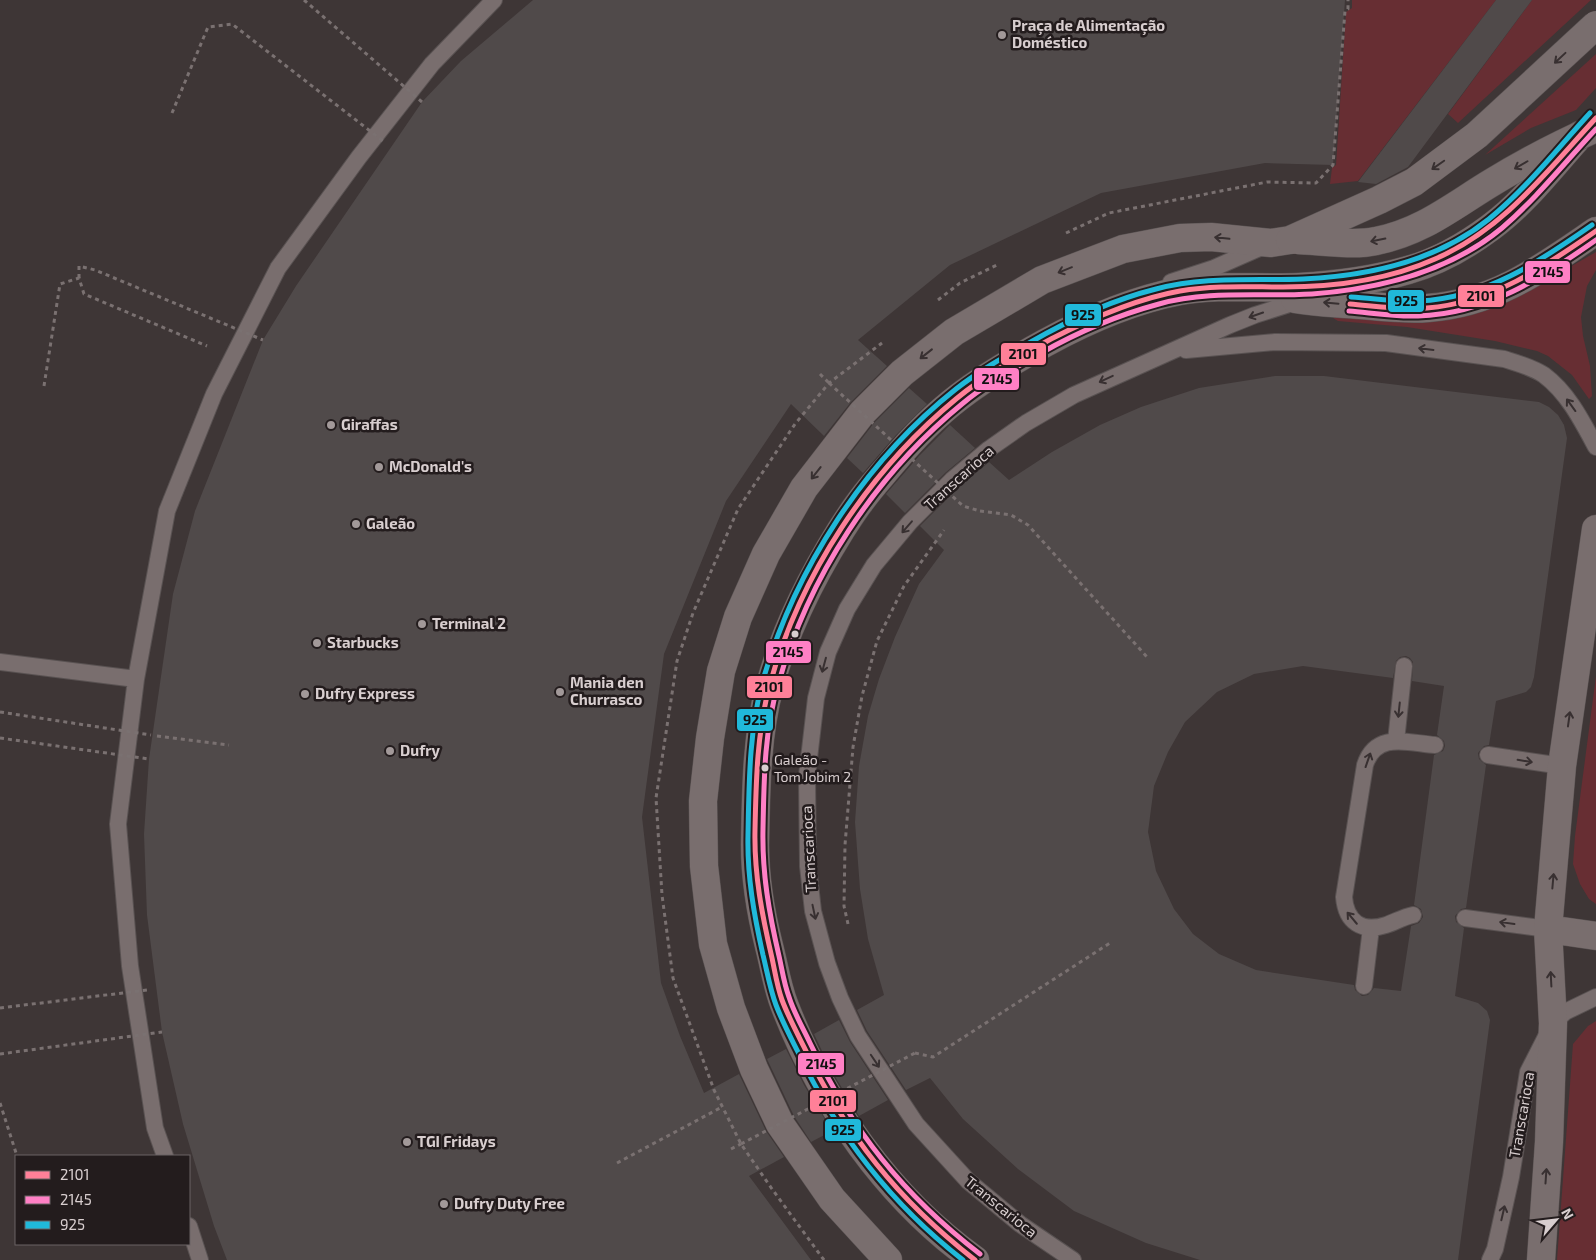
<svg xmlns="http://www.w3.org/2000/svg" width="1596" height="1260" font-family="'Exo 2',sans-serif">
<style>
.green{fill:#672e33}
.building{fill:#504a4a;fill-rule:evenodd}
.lines{fill:none;stroke-linecap:round;stroke-linejoin:round}
.lane-casing{stroke:#595252;stroke-width:18}
.street-casing{stroke:#595252;stroke-width:29}
.path{stroke:#7a7171;stroke-width:3;stroke-dasharray:4 4;stroke-linecap:butt}
.lane{stroke:#796e6e;stroke-width:16}
.street{stroke:#796e6e;stroke-width:28}
.street-bridge-casing{stroke:#595252;stroke-width:29;stroke-linecap:butt}
.path-bridge{stroke:#7a7171;stroke-width:3;stroke-dasharray:4 4;stroke-linecap:butt}
.street-bridge{stroke:#796e6e;stroke-width:28}
.bus-1-casing{stroke:#231c1d;stroke-width:9}
.bus-2-casing{stroke:#231c1d;stroke-width:9}
.bus-3-casing{stroke:#231c1d;stroke-width:9}
.bus-1{stroke:#ff8098;stroke-width:5}
.bus-2{stroke:#ff80c5;stroke-width:5}
.bus-3{stroke:#20b9da;stroke-width:5}
.oneway{stroke:#383031}
.poi-dot{fill:#a29999;stroke:#231c1d;stroke-width:2}
.bus-dot{fill:#d8cecf;stroke:#231c1d;stroke-width:2}
.labels{text-anchor:middle;stroke-width:5;stroke-linejoin:round;paint-order:stroke}
.bus-label{font-size:14px;fill:#d8cecf;stroke:#231c1d;text-anchor:start}
.poi-label{font-size:15px;font-weight:bold;fill:#d8cecf;stroke:#231c1d;text-anchor:start}
.street-label{font-size:15px;fill:#d8cecf;stroke:#231c1d}
.line-badge{stroke:#231c1d;stroke-width:2}
.pale-badge-label{font-size:14px;text-anchor:middle;font-weight:bold;fill:#111}
</style>
<rect width="100%" height="100%" fill="#3e3636"/>
<path class="green" d="M 1352,0 L 1496,0 L 1358,181 L 1330,184 L 1332,168 L 1336,165 L 1346,12 L 1352,8 Z
M 1532,0 L 1591,0 L 1458,123 L 1448,114 Z
M 1596,54 L 1596,88 L 1576,110 L 1531,128 L 1485,155 Z
M 1596,252 L 1596,270 L 1587,286 L 1581,317 L 1583,336 L 1590,366 L 1592,396 L 1589,399 L 1572,375 L 1548,356 L 1537,351 L 1495,341 L 1407,327 L 1338,321 L 1333,318 L 1334,317 L 1476,309 L 1523,294 Z
M 1596,676 L 1596,904 L 1589,899 L 1580,884 L 1573,864 L 1575,836 Z
M 1596,1021 L 1596,1260 L 1557,1260 L 1573,1044 L 1588,1026 Z"/>
<path class="building" d="M 533,0 L 1345,0 L 1333,165 L 1265,163 L 1101,193 L 950,265 L 858,340 L 887,366 L 851,402 L 824,436 L 791,404 L 726,501 L 664,654 L 642,817 L 661,983 L 680,1036 L 704,1093 L 739,1074 L 766,1131 L 784,1157 L 749,1176 L 811,1260 L 227,1260 L 214,1226 L 183,1124 L 162,1032 L 147,915 L 144,834 L 149,759 L 173,594 L 195,511 L 263,340 L 296,286 L 422,102 L 461,61 Z
M 1496,0 L 1532,0 L 1408,167 L 1376,184 L 1358,182 Z
M 1275,376 L 1324,376 L 1539,402 L 1549,407 L 1558,415 L 1564,425 L 1567,438 L 1534,677 L 1531,687 L 1526,692 L 1496,701 L 1489,745 L 1484,746 L 1478,753 L 1479,759 L 1486,765 L 1466,908 L 1461,909 L 1455,916 L 1456,922 L 1464,928 L 1455,996 L 1478,1003 L 1487,1011 L 1490,1020 L 1458,1260 L 1200,1260 L 1146,1243 L 1074,1211 L 1018,1169 L 963,1119 L 930,1078 L 906,1090 L 867,1031 L 857,1010 L 884,995 L 868,939 L 860,889 L 855,822 L 859,766 L 868,716 L 879,679 L 895,637 L 919,584 L 944,550 L 920,526 L 959,487 L 989,462 L 1009,480 L 1052,452 L 1100,425 L 1141,407 L 1199,388 ZM 1406,656 L 1410,658 L 1413,662 L 1412,681 L 1444,686 L 1437,735 L 1444,741 L 1445,746 L 1443,751 L 1434,755 L 1414,905 L 1421,909 L 1423,917 L 1419,923 L 1411,926 L 1401,991 L 1374,988 L 1368,995 L 1362,996 L 1355,990 L 1354,985 L 1256,970 L 1219,954 L 1193,934 L 1174,909 L 1156,871 L 1148,832 L 1154,786 L 1168,752 L 1185,722 L 1217,692 L 1254,674 L 1303,666 L 1393,678 L 1396,661 L 1400,657 Z
M 909,388 L 927,404 L 896,435 L 863,473 L 847,458 L 874,423 Z
M 950,425 L 975,448 L 945,473 L 905,513 L 886,494 L 919,456 Z
M 839,1020 L 850,1042 L 888,1100 L 859,1116 L 831,1070 L 814,1034 Z
M 786,1049 L 804,1085 L 832,1131 L 811,1142 L 794,1116 L 767,1059 Z"/>
<g class="lines">
<g class="lane-casing">
<path id="lane" d="M 1171,282 L 1214,268 L 1264,246
M 1186,350 L 1275,342 L 1386,343 L 1504,359 C 1517,363 1532,367 1544,375 C 1568,393 1582,421 1596,447
M 0,662 L 136,679
M 1396,741 L 1404,666
M 1488,755 L 1562,766
M 1413,915 C 1403,917 1395,922 1386,925 C 1362,933 1346,922 1344,897 L 1365,765 C 1376,731 1408,743 1435,745
M 1465,918 L 1548,929
M 1364,986 L 1371,928
M 165,1156 L 155,1128 L 130,966 L 118,824 L 136,679 L 167,511 L 214,394 L 278,268 L 359,157 L 432,64 L 494,0
M 189,1226 L 200,1260
M 1073,1260 L 1020,1224 L 968,1181 L 916,1124 L 858,1036 L 840,998 L 827,963 L 813,911 L 808,866 L 807,776 L 816,698 L 828,652 L 847,609 L 874,565 L 910,522 L 952,480 L 989,449 L 1026,423 L 1074,395 L 1230,325 L 1255,315 L 1302,300
M 1490,1260 L 1495,1249 L 1511,1177 L 1528,1072 L 1553,1023 L 1565,1012 L 1596,997"/>
</g>
<g class="street-casing">
<path id="street" d="M 1295,299 C 1316,303 1338,303 1360,305 C 1382,307 1406,310 1428,308 C 1496,303 1542,268 1596,231
M 1548,929 L 1596,936
M 888,1260 L 832,1199 L 780,1124 L 754,1069 L 731,1008 L 713,944 L 704,866 L 703,801 L 710,738 L 721,671 L 738,617 L 766,554 L 804,488 L 862,413 L 902,373 L 954,332 L 1042,280 L 1123,249 L 1180,238 L 1211,237 L 1271,243 L 1290,240
M 975,1260 C 888,1198 822,1103 784,1004 C 777,986 774,965 769,946 C 761,914 755,879 755,845 C 756,792 756,737 770,685 C 785,630 811,578 841,530 C 847,521 853,511 860,502 C 870,488 881,476 892,463 C 912,439 934,416 959,397 C 986,376 1016,359 1045,343 C 1087,320 1133,300 1180,291 C 1220,284 1259,289 1299,287 C 1335,285 1374,280 1408,270 C 1437,262 1467,245 1491,227 C 1525,202 1552,166 1580,135
M 1541,1260 L 1549,1142 L 1553,1023 L 1548,929 L 1562,766 L 1596,529"/>
</g>
<path class="path" d="M 1066,233 L 1109,213 L 1267,182 L 1316,183 L 1333,165 L 1345,11 L 1348,9 L 1348,0
M 938,300 L 960,283 L 997,265
M 820,374 L 829,383
M 44,386 L 60,284 L 79,278 L 84,294 L 207,346
M 980,511 L 1011,515 L 1028,525 L 1147,657
M 157,736 L 229,745
M 848,924 L 844,906 L 845,845 L 853,747 L 862,696 L 877,641 L 904,586 L 944,530
M 915,1053 L 933,1057 L 1110,943
M 0,1103 L 17,1156
M 731,1149 L 741,1144
M 617,1163 L 722,1107
M 824,1260 L 772,1189 L 741,1144 L 714,1090 L 673,978 L 662,895 L 656,798 L 677,661 L 693,613 L 738,509 L 795,424 L 829,383 L 882,343"/>
<use href="#lane" class="lane"/>
<use href="#street" class="street"/>
<g class="street-bridge-casing">
<path id="street-bridge" d="M 1290,240 L 1379,200 L 1414,182 L 1477,135 L 1596,25
M 1297,240 C 1320,241 1354,246 1376,241 C 1422,232 1453,206 1491,183 C 1525,162 1560,144 1596,128"/>
</g>
<path class="path-bridge" d="M 304,0 L 422,102
M 172,113 L 208,27 L 232,24 L 383,141
M 79,278 L 79,266 L 95,270 L 263,340
M 829,383 L 963,506 L 980,511
M 0,712 L 151,735
M 0,738 L 149,759
M 0,1008 L 147,990
M 0,1054 L 162,1032
M 741,1144 L 915,1053"/>
<use href="#street-bridge" class="street-bridge"/>
<g class="bus-1-casing">
<path id="bus-1" d="M 1350,304 C 1375,306 1401,310 1427,308 C 1492,303 1544,267 1596,231
M 975,1260 C 898,1200 846,1135 804,1047 C 796,1031 788,1016 782,1000 C 777,986 775,972 772,958 C 762,915 754,874 755,830 C 756,781 757,731 770,684 C 800,575 869,471 956,399 C 985,375 1018,357 1051,339 C 1092,318 1135,299 1180,291 C 1214,285 1249,287 1283,287 C 1335,287 1388,280 1435,259 C 1504,229 1546,172 1596,118"/>
</g>
<g class="bus-2-casing">
<path id="bus-2" d="M 1349,311 C 1372,313 1395,317 1418,316 C 1487,314 1542,278 1596,240
M 980,1254 C 903,1195 852,1130 810,1043 C 803,1028 794,1013 789,997 C 784,984 782,969 779,956 C 769,913 762,873 763,829 C 764,781 764,732 778,685 C 808,577 875,475 962,404 C 986,384 1014,369 1041,353 C 1078,332 1118,315 1159,304 C 1209,290 1260,297 1312,294 C 1379,289 1449,272 1502,228 C 1537,198 1565,162 1596,129"/>
</g>
<g class="bus-3-casing">
<path id="bus-3" d="M 1351,297 C 1373,298 1396,302 1419,301 C 1486,298 1539,262 1592,225
M 963,1260 C 891,1204 837,1134 798,1052 C 790,1036 782,1021 776,1005 C 770,989 767,971 763,955 C 754,915 747,876 748,835 C 749,784 749,730 763,680 C 795,569 865,461 956,389 C 979,371 1004,357 1029,343 C 1069,320 1112,300 1156,289 C 1205,276 1253,281 1303,279 C 1368,276 1437,261 1489,219 C 1527,188 1557,149 1590,113"/>
</g>
<use href="#bus-1" class="bus-1"/>
<use href="#bus-2" class="bus-2"/>
<use href="#bus-3" class="bus-3"/>
</g>
<defs><path id="oneway-shaft" d="M-6 0H5M1.5-3L5.5 0L1.5 3" fill="none" stroke-width="1.6" stroke-linecap="round" stroke-linejoin="round" transform="scale(1.25)"/></defs>
<g class="oneway">
<use href="#oneway-shaft" transform="translate(1560 58) rotate(137)"/>
<use href="#oneway-shaft" transform="translate(1438 165) rotate(145)"/>
<use href="#oneway-shaft" transform="translate(1521 165) rotate(150)"/>
<use href="#oneway-shaft" transform="translate(1222 238) rotate(-174)"/>
<use href="#oneway-shaft" transform="translate(1378 240) rotate(169)"/>
<use href="#oneway-shaft" transform="translate(1065 270) rotate(158)"/>
<use href="#oneway-shaft" transform="translate(1331 303) rotate(-175)"/>
<use href="#oneway-shaft" transform="translate(1256 315) rotate(161)"/>
<use href="#oneway-shaft" transform="translate(1426 349) rotate(-173)"/>
<use href="#oneway-shaft" transform="translate(926 354) rotate(142)"/>
<use href="#oneway-shaft" transform="translate(1106 379) rotate(155)"/>
<use href="#oneway-shaft" transform="translate(1571 405) rotate(-126)"/>
<use href="#oneway-shaft" transform="translate(816 473) rotate(128)"/>
<use href="#oneway-shaft" transform="translate(907 527) rotate(131)"/>
<use href="#oneway-shaft" transform="translate(824 665) rotate(105)"/>
<use href="#oneway-shaft" transform="translate(1399 710) rotate(96)"/>
<use href="#oneway-shaft" transform="translate(1569 719) rotate(-82)"/>
<use href="#oneway-shaft" transform="translate(1368 760) rotate(-71)"/>
<use href="#oneway-shaft" transform="translate(1525 761) rotate(9)"/>
<use href="#oneway-shaft" transform="translate(1553 881) rotate(-85)"/>
<use href="#oneway-shaft" transform="translate(814 912) rotate(78)"/>
<use href="#oneway-shaft" transform="translate(1352 918) rotate(-130)"/>
<use href="#oneway-shaft" transform="translate(1507 923) rotate(-172)"/>
<use href="#oneway-shaft" transform="translate(1551 979) rotate(-93)"/>
<use href="#oneway-shaft" transform="translate(875 1061) rotate(56)"/>
<use href="#oneway-shaft" transform="translate(1546 1176) rotate(-86)"/>
<use href="#oneway-shaft" transform="translate(1503 1213) rotate(-77)"/>
</g>
<g class="poi-dot">
<circle cx="1002" cy="35" r="5"/>
<circle cx="331" cy="425" r="5"/>
<circle cx="379" cy="467" r="5"/>
<circle cx="356" cy="524" r="5"/>
<circle cx="422" cy="624" r="5"/>
<circle cx="317" cy="643" r="5"/>
<circle cx="560" cy="692" r="5"/>
<circle cx="305" cy="694" r="5"/>
<circle cx="390" cy="751" r="5"/>
<circle cx="407" cy="1142" r="5"/>
<circle cx="444" cy="1204" r="5"/>
</g>
<g class="bus-dot">
<circle cx="795" cy="634" r="4.5"/>
<circle cx="765" cy="768" r="4.5"/>
</g>
<g class="labels">
<g class="bus-label">
<text x="774" y="765">Galeão -<tspan x="774" dy="17">Tom Jobim 2</tspan></text>
</g>
<g class="poi-label">
<text x="1012" y="31">Praça de Alimentação<tspan x="1012" dy="17">Doméstico</tspan></text>
<text x="341" y="430">Giraffas</text>
<text x="389" y="472">McDonald's</text>
<text x="366" y="529">Galeão</text>
<text x="432" y="629">Terminal 2</text>
<text x="327" y="648">Starbucks</text>
<text x="570" y="688">Mania den<tspan x="570" dy="17">Churrasco</tspan></text>
<text x="315" y="699">Dufry Express</text>
<text x="400" y="756">Dufry</text>
<text x="417" y="1147">TGI Fridays</text>
<text x="454" y="1209">Dufry Duty Free</text>
</g>
<g class="street-label">
<text transform="translate(959 478) rotate(-42)" y="5">Transcarioca</text>
<text transform="translate(809 849) rotate(-93)" y="5">Transcarioca</text>
<text transform="translate(1522 1115) rotate(-80)" y="5">Transcarioca</text>
<text transform="translate(1001 1207) rotate(39)" y="5">Transcarioca</text>
</g>
</g>
<g class="line-badge">
<rect x="1524" y="260" width="47" height="24" rx="5" fill="#ff80c5"/>
<rect x="1457" y="284" width="48" height="24" rx="5" fill="#ff8098"/>
<rect x="1387" y="289" width="38" height="24" rx="5" fill="#20b9da"/>
<rect x="1064" y="303" width="38" height="24" rx="5" fill="#20b9da"/>
<rect x="1000" y="342" width="47" height="24" rx="5" fill="#ff8098"/>
<rect x="973" y="367" width="47" height="24" rx="5" fill="#ff80c5"/>
<rect x="765" y="640" width="47" height="24" rx="5" fill="#ff80c5"/>
<rect x="746" y="675" width="47" height="24" rx="5" fill="#ff8098"/>
<rect x="736" y="708" width="38" height="24" rx="5" fill="#20b9da"/>
<rect x="797" y="1052" width="48" height="24" rx="5" fill="#ff80c5"/>
<rect x="809" y="1089" width="48" height="24" rx="5" fill="#ff8098"/>
<rect x="824" y="1118" width="38" height="24" rx="5" fill="#20b9da"/>
</g>
<g class="pale-badge-label">
<text x="1548" y="277">2145</text>
<text x="1481" y="301">2101</text>
<text x="1406" y="306">925</text>
<text x="1083" y="320">925</text>
<text x="1023" y="359">2101</text>
<text x="997" y="384">2145</text>
<text x="788" y="657">2145</text>
<text x="769" y="692">2101</text>
<text x="755" y="725">925</text>
<text x="821" y="1069">2145</text>
<text x="833" y="1106">2101</text>
<text x="843" y="1135">925</text>
</g>
<rect x="15" y="1155" width="175" height="90" fill="#231c1d" stroke="#6b6364"/>
<rect x="25" y="1171" width="25" height="8" fill="#ff8098" stroke="#6b6364"/>
<text x="60" y="1180" font-size="15" fill="#d8cecf">2101</text>
<rect x="25" y="1196" width="25" height="8" fill="#ff80c5" stroke="#6b6364"/>
<text x="60" y="1205" font-size="15" fill="#d8cecf">2145</text>
<rect x="25" y="1221" width="25" height="8" fill="#20b9da" stroke="#6b6364"/>
<text x="60" y="1230" font-size="15" fill="#d8cecf">925</text>
<g transform="translate(1556 1220) rotate(62)" stroke="#231c1d" stroke-width="4" paint-order="stroke">
<path d="M0-4L9 19L0 12L-9 19Z" fill="#d8cecf"/>
<text y="-8" font-size="14" font-weight="bold" text-anchor="middle" fill="#d8cecf">N</text>
</g>
</svg>
